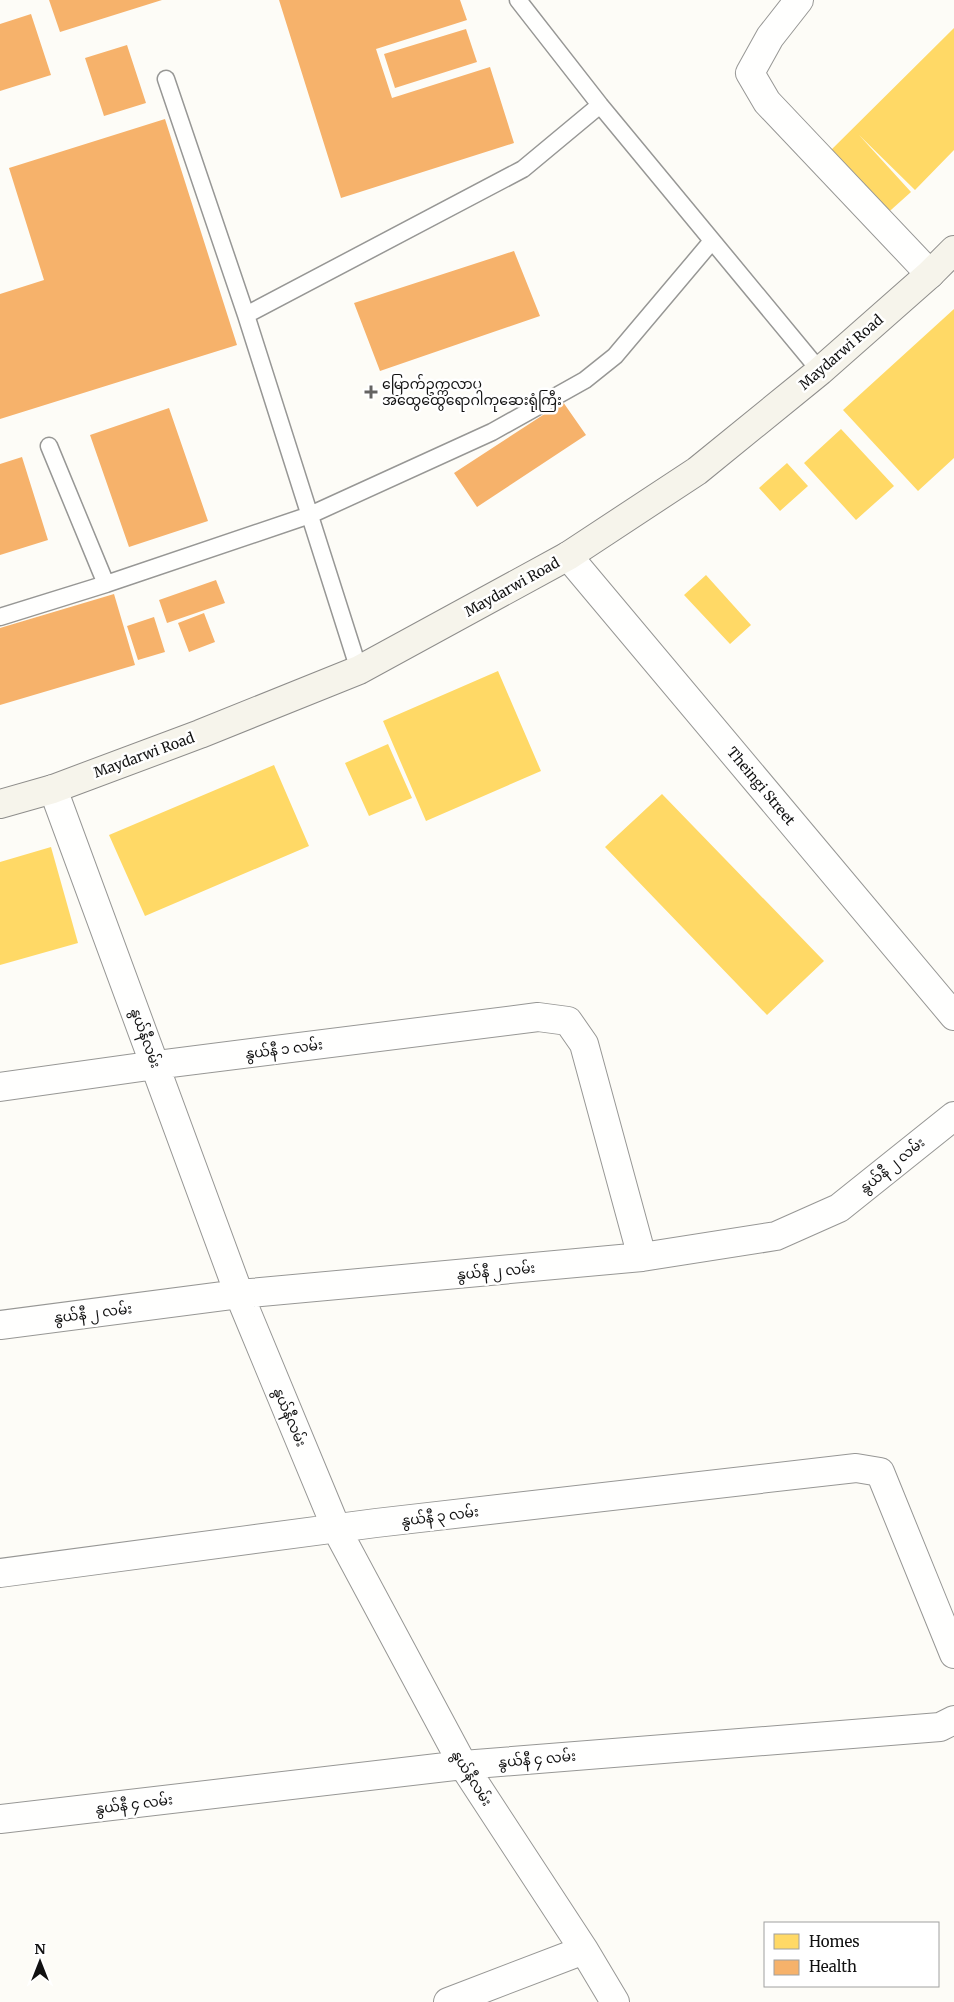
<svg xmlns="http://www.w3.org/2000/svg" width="954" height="2002" font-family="Merriweather,'Noto Sans Myanmar',serif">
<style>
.homes{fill:#ffd966}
.health{fill:#f6b26b}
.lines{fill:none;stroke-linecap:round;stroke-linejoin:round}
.lane-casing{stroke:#979795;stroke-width:19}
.street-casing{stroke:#979795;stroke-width:30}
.secondary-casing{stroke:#8e8d8b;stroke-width:30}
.lane{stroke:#fffffe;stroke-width:16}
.street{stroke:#fffffe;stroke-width:28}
.secondary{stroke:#f6f4eb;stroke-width:28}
.poi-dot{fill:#646362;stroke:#fff;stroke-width:2}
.labels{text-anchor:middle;stroke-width:5;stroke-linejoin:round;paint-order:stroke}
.street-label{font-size:14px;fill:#111;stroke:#fff}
.poi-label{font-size:14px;fill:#111;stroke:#fff;text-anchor:start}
</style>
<rect width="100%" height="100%" fill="#fdfcf7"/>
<path class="homes" d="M 954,28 L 954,150 L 915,190 L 859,135 L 911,192 L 882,218 L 825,156 Z
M 954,309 L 954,458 L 918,491 L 843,410 Z
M 841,429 L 894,486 L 856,520 L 804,463 Z
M 787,463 L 808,486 L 780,511 L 759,488 Z
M 706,575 L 751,625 L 730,644 L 684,595 Z
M 498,671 L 541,771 L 426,821 L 383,721 Z
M 388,744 L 412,798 L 369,816 L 345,763 Z
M 274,765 L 309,846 L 145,916 L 109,835 Z
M 662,794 L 824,961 L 767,1015 L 605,847 Z
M 51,847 L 78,943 L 0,965 L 0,862 Z"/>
<path class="health" d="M 49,0 L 162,0 L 60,32 Z
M 279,0 L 460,0 L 467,20 L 376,49 L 392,98 L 490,67 L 514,143 L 341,198 Z
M 31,14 L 51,75 L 0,91 L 0,24 Z
M 466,29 L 477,62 L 395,88 L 384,54 Z
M 127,45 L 146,103 L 104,116 L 85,58 Z
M 165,119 L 237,345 L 0,419 L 0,294 L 44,280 L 9,168 Z
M 514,251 L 540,316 L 380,371 L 354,303 Z
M 563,402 L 586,435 L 477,507 L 454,473 Z
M 169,408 L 208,521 L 129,547 L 90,435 Z
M 22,457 L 48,540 L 0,555 L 0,464 Z
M 216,580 L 225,603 L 167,623 L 159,600 Z
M 114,594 L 135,665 L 0,705 L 0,628 Z
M 204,613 L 215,642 L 189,652 L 178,623 Z
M 154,617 L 165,652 L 138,660 L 127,626 Z"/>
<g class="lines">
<g class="lane-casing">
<path id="lane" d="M 518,0 L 600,105 L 820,371
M 166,79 L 246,315 L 359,670
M 246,315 L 523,169 L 600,105
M 49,446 L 106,584
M 0,617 L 106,584 L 310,515 L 492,432 L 585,380 L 615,356 L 712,241"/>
</g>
<g class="street-casing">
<path id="street" d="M 799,0 L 770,37 L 750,73 L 767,102 L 930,274
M 568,556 L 954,1016
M 53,789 L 239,1294 L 337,1530 L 463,1765 L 584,1950 L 615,2002
M 0,1087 L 156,1065 L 538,1017 L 568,1021 L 584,1044 L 642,1257
M 0,1325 L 239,1294 L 642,1257 L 776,1236 L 839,1208 L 954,1116
M 0,1573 L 376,1523 L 856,1468 L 880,1472 L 954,1654
M 0,1819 L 463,1765 L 940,1727 L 954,1720
M 448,2002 L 584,1950"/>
</g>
<g class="secondary-casing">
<path id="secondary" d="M 0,804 L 53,789 L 200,734 L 359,670 L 568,556 L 697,471 L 820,371 L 930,274 L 954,250"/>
</g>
<use href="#lane" class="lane"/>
<use href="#street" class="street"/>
<use href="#secondary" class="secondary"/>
</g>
<path class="poi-dot" d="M368.5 384.5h5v5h5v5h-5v5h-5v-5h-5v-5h5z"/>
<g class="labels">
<g class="street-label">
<text transform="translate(841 352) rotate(-41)" y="5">Maydarwi Road</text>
<text transform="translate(512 587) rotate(-29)" y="5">Maydarwi Road</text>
<text transform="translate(144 755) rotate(-20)" y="5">Maydarwi Road</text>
<text transform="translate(761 786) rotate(50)" y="5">Theingi Street</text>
<text transform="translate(146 1038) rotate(70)" y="5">နွယ်နီလမ်း</text>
<text transform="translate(284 1049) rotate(-7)" y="5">နွယ်နီ ၁ လမ်း</text>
<text transform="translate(892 1165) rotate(-39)" y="5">နွယ်နီ ၂ လမ်း</text>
<text transform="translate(496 1271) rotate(-5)" y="5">နွယ်နီ ၂ လမ်း</text>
<text transform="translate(93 1313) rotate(-7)" y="5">နွယ်နီ ၂ လမ်း</text>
<text transform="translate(290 1417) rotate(67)" y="5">နွယ်နီလမ်း</text>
<text transform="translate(440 1516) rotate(-7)" y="5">နွယ်နီ ၃ လမ်း</text>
<text transform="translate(537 1759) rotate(-5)" y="5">နွယ်နီ ၄ လမ်း</text>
<text transform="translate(472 1778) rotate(58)" y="5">နွယ်နီလမ်း</text>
<text transform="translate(134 1804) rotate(-7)" y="5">နွယ်နီ ၄ လမ်း</text>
</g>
<g class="poi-label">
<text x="382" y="389">မြောက်ဥက္ကလာပ<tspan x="382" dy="16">အထွေထွေရောဂါကုဆေးရုံကြီး</tspan></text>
</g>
</g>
<rect x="764" y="1922" width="175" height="65" fill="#ffffff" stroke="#a0a0a0"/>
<rect x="774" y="1934" width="25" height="15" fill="#ffd966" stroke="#a0a0a0"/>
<text x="809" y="1947" font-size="15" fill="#111111">Homes</text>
<rect x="774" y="1960" width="25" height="15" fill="#f6b26b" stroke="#a0a0a0"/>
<text x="809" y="1972" font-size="15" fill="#111111">Health</text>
<g transform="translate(40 1962)" stroke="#ffffff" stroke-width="4" paint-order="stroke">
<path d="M0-4L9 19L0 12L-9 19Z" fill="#111111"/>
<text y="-8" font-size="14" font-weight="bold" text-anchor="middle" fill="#111111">N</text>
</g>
</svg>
